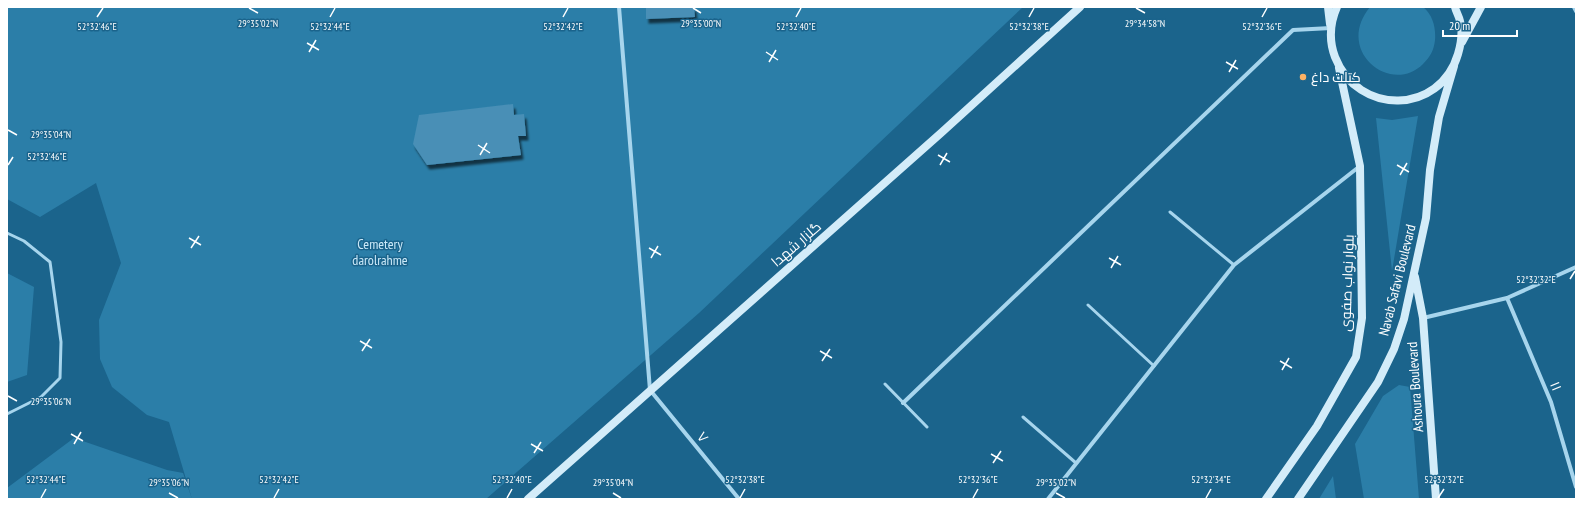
<svg xmlns="http://www.w3.org/2000/svg" width="1583" height="506" font-family="'PT Sans Narrow',Cairo,sans-serif">
<style>
.green{fill:#2b7ea8}
.building{fill:#488fb6;filter:url(#shadow)}
.lines{fill:none;stroke-linecap:round;stroke-linejoin:round}
.lane{stroke:#a7d5ed;stroke-width:3}
.street{stroke:#a7d5ed;stroke-width:4}
.secondary{stroke:#d3ecf9;stroke-width:8}
.ticks{fill:none;stroke:#fff;stroke-width:1.5}
.poi-dot{fill:#feb264;stroke:#1b648c;stroke-width:1.5}
.labels{text-anchor:middle;stroke-width:3;stroke-linejoin:round;paint-order:stroke}
.poi-label{font-size:14px;fill:#fff;stroke:#1b648c;text-anchor:start}
.park-label{font-size:14px;fill:#cceaf9;stroke:#1b648c}
.street-label{font-size:14px;fill:#fff;stroke:#1b648c}
.ticks-label{font-size:10px;text-anchor:middle;fill:#fff;stroke:#1b648c;stroke-width:3;stroke-linejoin:round;paint-order:stroke}
</style>
<defs>
<filter id="shadow"><feDropShadow dx="2.5" dy="4.5" stdDeviation="1" flood-color="#0009"/></filter>
</defs>
<rect width="100%" height="100%" fill="#1b648c"/>
<path class="green" d="M 7,7 L 1023,7 L 699,313 L 486,499 L 192,499 L 169,422 L 147,415 L 112,387 L 100,359 L 99,320 L 121,263 L 96,183 L 40,217 L 7,199 Z
M 1370,7 L 1423,7 C 1433,15 1436,28 1435,40 C 1434,50 1430,57 1423,64 C 1391,96 1334,51 1370,7 Z
M 1418,116 L 1392,271 L 1376,118 L 1392,120 Z
M 7,273 L 34,287 L 27,375 L 7,382 Z
M 1399,385 L 1410,387 L 1419,499 L 1364,499 L 1355,444 L 1383,396 Z
M 74,438 L 167,470 L 183,473 L 192,499 L 7,499 L 7,488 Z
M 1333,476 L 1336,499 L 1319,499 Z"/>
<path class="building" d="M 646,7 L 694,7 L 695,17 L 646,19 Z
M 513,104 L 514,115 L 524,114 L 526,136 L 518,136 L 521,155 L 427,165 L 413,144 L 419,115 Z"/>
<g class="lines">
<path class="lane" d="M 1170,212 L 1234,265
M 7,233 L 24,241 L 50,262 L 61,342 L 60,378 L 41,397 L 7,414
M 1088,305 L 1154,366
M 885,384 L 927,427
M 1023,417 L 1076,463"/>
<path class="street" d="M 619,7 L 650,390 L 739,499
M 1574,7 L 1576,11
M 1507,298 L 1551,402 L 1576,487
M 1423,318 L 1507,298 L 1576,267
M 903,403 L 1293,30 L 1331,28
M 1048,499 L 1234,265 L 1360,166"/>
<path class="secondary" d="M 1328,7 L 1330,24
M 1337,7 C 1330,23 1329,41 1335,57 C 1358,116 1440,115 1458,54 C 1461,44 1463,32 1460,21 C 1459,16 1456,12 1455,7
M 1462,42 L 1481,7
M 1415,277 L 1423,318 L 1436,499
M 528,499 L 941,133 L 1080,7
M 1266,499 L 1317,426 L 1356,357 L 1362,318 L 1360,166 L 1339,68
M 1298,499 L 1378,382 L 1394,349 L 1404,319 L 1426,218 L 1430,170 L 1439,117 L 1454,66"/>
</g>
<path class="ticks" d="M 249,8 L 258,13M 693,8 L 701,13M 1136,8 L 1145,13M 97,17 L 103,8M 330,17 L 335,8M 563,17 L 568,8M 796,17 L 801,8M 1029,17 L 1034,8M 1262,17 L 1267,8M 307,43 L 319,50M 309,52 L 316,40M 766,52 L 778,60M 769,62 L 776,50M 1226,62 L 1238,69M 1229,72 L 1236,60M 8,130 L 17,135M 478,145 L 490,153M 480,155 L 487,143M 938,155 L 950,162M 8,165 L 13,157M 940,165 L 947,153M 1397,165 L 1409,172M 1400,175 L 1407,163M 189,238 L 201,245M 191,248 L 199,236M 649,248 L 661,255M 651,258 L 658,246M 1109,258 L 1121,265M 1111,268 L 1118,256M 1570,279 L 1575,271M 360,341 L 372,348M 362,351 L 370,339M 820,351 L 832,358M 822,361 L 830,349M 1280,361 L 1292,368M 1282,370 L 1289,358M 8,396 L 17,401M 71,434 L 83,441M 74,444 L 81,432M 531,444 L 543,451M 534,453 L 541,442M 991,454 L 1003,461M 993,463 L 1001,451M 169,493 L 178,498M 613,493 L 621,498M 1056,493 L 1065,498M 41,498 L 46,489M 274,498 L 279,489M 507,498 L 512,489M 740,498 L 745,489M 973,498 L 978,489M 1206,498 L 1211,489M 1438,498 L 1444,489"/>
<circle class="poi-dot" cx="1303" cy="77" r="4"/>
<g class="labels">
<g class="poi-label">
<text x="1311" y="82">کتلت داغ</text>
</g>
<g class="park-label">
<text x="380" y="249">Cemetery<tspan x="380" dy="16">darolrahme</tspan></text>
</g>
<g class="street-label">
<text transform="translate(796 244) rotate(-41)" y="5">گلزار شهدا</text>
<text transform="translate(1397 280) rotate(-76)" y="5">Navab Safavi Boulevard</text>
<text transform="translate(1347 283) rotate(-88)" y="5">بلوار نواب صفوی</text>
<text transform="translate(1556 386) rotate(67)" y="5">۱۱</text>
<text transform="translate(1415 387) rotate(-94)" y="5">Ashoura Boulevard</text>
<text transform="translate(703 437) rotate(51)" y="5">۷</text>
</g>
</g>
<g class="ticks-label">
<text x="258" y="27">29°35'02"N</text>
<text x="701" y="27">29°35'00"N</text>
<text x="1145" y="27">29°34'58"N</text>
<text x="1262" y="30">52°32'36"E</text>
<text x="97" y="30">52°32'46"E</text>
<text x="330" y="30">52°32'44"E</text>
<text x="563" y="30">52°32'42"E</text>
<text x="796" y="30">52°32'40"E</text>
<text x="1029" y="30">52°32'38"E</text>
<text x="51" y="138">29°35'04"N</text>
<text x="47" y="160">52°32'46"E</text>
<text x="1536" y="283">52°32'32"E</text>
<text x="51" y="405">29°35'06"N</text>
<text x="46" y="483">52°32'44"E</text>
<text x="279" y="483">52°32'42"E</text>
<text x="512" y="483">52°32'40"E</text>
<text x="745" y="483">52°32'38"E</text>
<text x="978" y="483">52°32'36"E</text>
<text x="1211" y="483">52°32'34"E</text>
<text x="1444" y="483">52°32'32"E</text>
<text x="169" y="486">29°35'06"N</text>
<text x="613" y="486">29°35'04"N</text>
<text x="1056" y="486">29°35'02"N</text>
</g>
<rect width="1583" height="506" fill="none" stroke="#ffffff" stroke-width="16"/>
<path d="M1443 30v6h74v-6" fill="none" stroke="#ffffff" stroke-width="2"/>
<text x="1449" y="30" font-size="12" fill="#ffffff" stroke="#1b648c" stroke-width="3" paint-order="stroke">20 m</text>
</svg>
